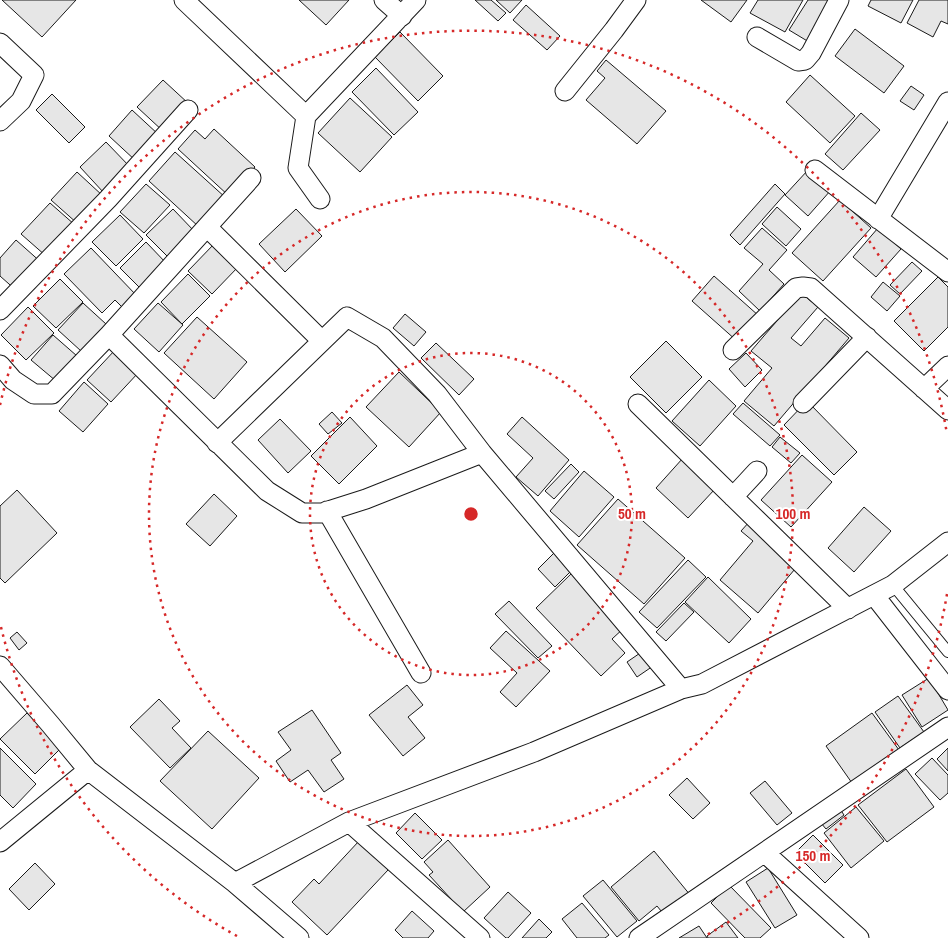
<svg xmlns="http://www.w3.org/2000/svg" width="948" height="938" font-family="'Archivo Narrow',sans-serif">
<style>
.building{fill:#e6e6e6;stroke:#1a1a1a}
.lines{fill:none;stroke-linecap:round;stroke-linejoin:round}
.lane-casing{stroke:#1a1a1a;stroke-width:12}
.street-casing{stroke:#1a1a1a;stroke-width:21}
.lane{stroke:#fff;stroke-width:10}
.street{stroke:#fff;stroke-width:19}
.ring{fill:none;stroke:#d62828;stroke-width:2.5;stroke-dasharray:2.5 5}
.centre{fill:#d62828;stroke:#fff;stroke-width:2.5}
.ring-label{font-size:15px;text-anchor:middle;font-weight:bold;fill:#d62828;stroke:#fff;stroke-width:4;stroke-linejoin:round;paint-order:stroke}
</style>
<rect width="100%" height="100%" fill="#fff"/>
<path class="building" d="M 2,0 L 76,0 L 42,37 Z
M 299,0 L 349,0 L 326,25 Z
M 475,0 L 491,0 L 506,13 L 498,21 Z
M 496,0 L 522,0 L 510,13 Z
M 701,0 L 747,0 L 731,22 Z
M 758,0 L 803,0 L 785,32 L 750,13 Z
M 808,0 L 829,0 L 809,42 L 789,30 Z
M 871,0 L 913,0 L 901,23 L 868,6 Z
M 919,0 L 948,0 L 948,24 L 941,21 L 933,37 L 907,23 Z
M 526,5 L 560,36 L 547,50 L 513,20 Z
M 855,29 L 904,66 L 884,93 L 835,56 Z
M 400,32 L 443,76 L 418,101 L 375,57 Z
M 606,60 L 666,111 L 637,144 L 586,100 L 605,78 L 597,71 Z
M 376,68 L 418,112 L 394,135 L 352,92 Z
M 810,75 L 855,116 L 830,143 L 786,102 Z
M 163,80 L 189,104 L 164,132 L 137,107 Z
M 911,86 L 924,95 L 914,110 L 900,101 Z
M 52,94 L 85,127 L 69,143 L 36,110 Z
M 350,98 L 392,137 L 360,172 L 318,133 Z
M 132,110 L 159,135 L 136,161 L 109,136 Z
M 861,113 L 880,130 L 843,170 L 825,154 Z
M 214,129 L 255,167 L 229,196 L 178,149 L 195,130 L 205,139 Z
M 106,142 L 131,168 L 104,193 L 80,167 Z
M 175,152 L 226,198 L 199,227 L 149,181 Z
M 808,170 L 831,190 L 808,216 L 785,195 Z
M 77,172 L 103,196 L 78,224 L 51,200 Z
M 146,184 L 170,205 L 144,233 L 120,212 Z
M 775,184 L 785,194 L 740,245 L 730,235 Z
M 840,200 L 871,228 L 823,281 L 792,253 Z
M 50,203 L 75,225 L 46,256 L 21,234 Z
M 777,207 L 801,229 L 786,246 L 762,224 Z
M 173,209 L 195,232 L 169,258 L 146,235 Z
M 296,209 L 322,236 L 285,272 L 259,244 Z
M 120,215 L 143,239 L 116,266 L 92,242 Z
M 762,228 L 787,250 L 769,270 L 784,284 L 760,311 L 739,291 L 763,264 L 744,248 Z
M 878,228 L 901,249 L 876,277 L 853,257 Z
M 16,240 L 43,264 L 18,292 L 0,276 L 0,258 Z
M 146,242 L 167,264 L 141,289 L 120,268 Z
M 215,243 L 239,266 L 212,294 L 188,271 Z
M 91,248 L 137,296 L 124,309 L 115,300 L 102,313 L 64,274 Z
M 912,262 L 922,271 L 900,294 L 890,285 Z
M 188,274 L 210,296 L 182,324 L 161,302 Z
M 714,276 L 759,316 L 737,341 L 692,301 Z
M 938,277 L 948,287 L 948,327 L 924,351 L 894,321 Z
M 60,279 L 83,302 L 56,328 L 33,306 Z
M 883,282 L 900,296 L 887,311 L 871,297 Z
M 801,293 L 818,307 L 791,338 L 801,346 L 825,318 L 849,338 L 774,426 L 744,401 L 772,368 L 751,351 Z
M 83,303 L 106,324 L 81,351 L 58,330 Z
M 158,303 L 183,325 L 159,352 L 134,329 Z
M 28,307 L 54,333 L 26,360 L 1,335 Z
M 405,314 L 426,332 L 414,346 L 393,328 Z
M 197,317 L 247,362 L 214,399 L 164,353 Z
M 53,335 L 77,356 L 56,381 L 31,360 Z
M 666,341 L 702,377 L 666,413 L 630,377 Z
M 436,343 L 474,379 L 459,395 L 421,358 Z
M 115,350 L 139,372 L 111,402 L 87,380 Z
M 746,353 L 762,370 L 745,387 L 729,369 Z
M 399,372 L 441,412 L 409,447 L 366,407 Z
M 709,380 L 736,406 L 700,446 L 672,421 Z
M 84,382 L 108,404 L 83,432 L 59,411 Z
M 807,401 L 857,452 L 834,475 L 784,425 Z
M 743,403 L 780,435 L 770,446 L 733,414 Z
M 332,412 L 342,423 L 328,434 L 319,424 Z
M 350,417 L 377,446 L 339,484 L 311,456 Z
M 522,417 L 569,460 L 538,496 L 516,477 L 533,458 L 507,434 Z
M 280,419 L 311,451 L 288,473 L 258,440 Z
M 780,437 L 800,453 L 791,463 L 772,447 Z
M 802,455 L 832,482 L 791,527 L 761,500 Z
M 683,458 L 715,489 L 688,518 L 656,488 Z
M 571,464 L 579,472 L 554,499 L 545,491 Z
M 584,471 L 614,497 L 579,537 L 550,511 Z
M 17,490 L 57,533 L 5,583 L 0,578 L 0,506 Z
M 214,494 L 237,516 L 210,546 L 186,524 Z
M 618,499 L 685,558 L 644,604 L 577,545 Z
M 864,507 L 891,531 L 854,572 L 828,548 Z
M 750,521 L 800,563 L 758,613 L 720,580 L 753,541 L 741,531 Z
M 555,552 L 572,570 L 555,587 L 538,569 Z
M 688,560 L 706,577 L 657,628 L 639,612 Z
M 573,572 L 625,627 L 612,639 L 625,653 L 601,676 L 536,608 Z
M 708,577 L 751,619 L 729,643 L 685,602 Z
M 509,601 L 552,646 L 538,658 L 495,614 Z
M 684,603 L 694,612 L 666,641 L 656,632 Z
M 506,631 L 550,671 L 516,707 L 500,692 L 517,673 L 490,648 Z
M 17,632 L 27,643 L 19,650 L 10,638 Z
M 646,649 L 656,664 L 637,677 L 627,662 Z
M 929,678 L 948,710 L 922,727 L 902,695 Z
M 407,685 L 423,705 L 408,717 L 425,738 L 403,756 L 369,715 Z
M 898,696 L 924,732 L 900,748 L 875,712 Z
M 159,699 L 180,721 L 172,728 L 191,748 L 170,768 L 130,727 Z
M 312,710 L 341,753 L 331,760 L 344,779 L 324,792 L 308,770 L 290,782 L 276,761 L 291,750 L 278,732 Z
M 27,713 L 61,748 L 35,774 L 0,739 Z
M 872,713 L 899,750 L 852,783 L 826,746 Z
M 208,731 L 259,778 L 212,829 L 160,781 Z
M 0,748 L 36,784 L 13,808 L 0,795 Z
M 948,748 L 948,771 L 937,759 Z
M 932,758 L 948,775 L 948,793 L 940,800 L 915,774 Z
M 906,769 L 934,807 L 887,842 L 858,805 Z
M 687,778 L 710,803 L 693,819 L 669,795 Z
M 765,781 L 792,813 L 777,825 L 750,793 Z
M 856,807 L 884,841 L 851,868 L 824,833 Z
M 840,809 L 844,815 L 826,829 L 821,823 Z
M 415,813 L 442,840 L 422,859 L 396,833 Z
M 813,835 L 843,865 L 825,883 L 795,853 Z
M 448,840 L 490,887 L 463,912 L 429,875 L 433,872 L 424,862 Z
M 359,841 L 388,870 L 327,935 L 292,902 L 314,879 L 319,884 Z
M 654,851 L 691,896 L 666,917 L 657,906 L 639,921 L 611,887 Z
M 35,863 L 55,884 L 29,910 L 9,889 Z
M 768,868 L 797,915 L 775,928 L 746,882 Z
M 603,880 L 637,921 L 617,937 L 583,896 Z
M 729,885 L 771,928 L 760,938 L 745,938 L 711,903 Z
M 508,892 L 531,913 L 508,938 L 506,938 L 484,918 Z
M 582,903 L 609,935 L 605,938 L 577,938 L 562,919 Z
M 412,911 L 434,931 L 428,938 L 403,938 L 395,930 Z
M 539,919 L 552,932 L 546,938 L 522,938 Z
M 726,922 L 738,938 L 708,938 L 707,936 Z
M 699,926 L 707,938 L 679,938 Z"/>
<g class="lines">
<g class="lane-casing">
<path id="lane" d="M 893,585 L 948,652"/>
</g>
<g class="street-casing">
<path id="street" d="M 184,0 L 306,116 L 416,0
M 384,0 L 402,16
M 757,37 L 798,61 L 805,60 L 811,53 L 839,0
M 0,43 L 34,75 L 21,101 L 0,121
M 565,91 L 614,30 L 636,0
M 306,116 L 298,168 L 320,199
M 815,170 L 948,272
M 878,219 L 948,102
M 207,227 L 322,341
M 0,310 L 108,199 L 188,110
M 109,335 L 251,178
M 733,350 L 796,288 L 803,287 L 811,288 L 948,410
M 0,365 L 13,380 L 34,394 L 52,394 L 109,335 L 267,491 L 302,513 L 322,513 L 366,499 L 482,453 L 681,689
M 924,389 L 948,366
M 803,403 L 867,337
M 638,404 L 848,609
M 217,443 L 347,317 L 383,338 L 437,394 L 482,453
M 733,497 L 757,471
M 327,511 L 421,673
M 874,595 L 948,690
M 0,666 L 50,724 L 88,770
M 349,822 L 480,938
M 0,842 L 88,770 L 235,883 L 349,822 L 534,752 L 681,689 L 702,684 L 893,585 L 948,542
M 765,853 L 859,938
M 235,883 L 299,938
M 639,938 L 948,727"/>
</g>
<use href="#lane" class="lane"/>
<use href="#street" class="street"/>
</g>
<g class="ring">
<circle cx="471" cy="514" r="161"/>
<circle cx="471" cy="514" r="322"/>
<path d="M947 594A483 483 0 0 1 705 936M237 936A483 483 0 0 1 0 623M0 405A483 483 0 0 1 947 434"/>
</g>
<circle cx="471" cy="514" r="8" class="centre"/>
<g class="ring-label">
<text x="632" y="519">50 m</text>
<text x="793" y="519">100 m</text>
<text x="813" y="861">150 m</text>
</g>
</svg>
